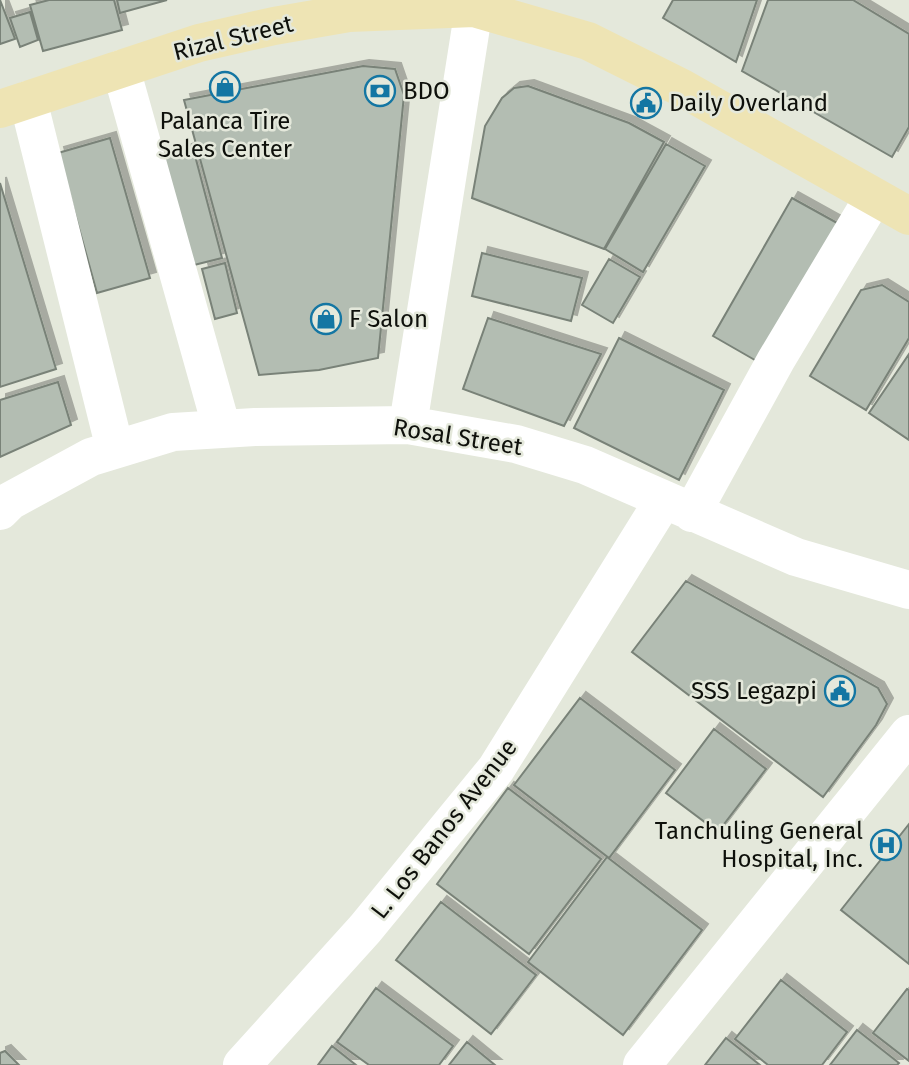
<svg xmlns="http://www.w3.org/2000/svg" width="909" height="1065" font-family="'Fira Sans',sans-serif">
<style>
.building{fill:#b3bdb2;stroke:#798278;stroke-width:2;filter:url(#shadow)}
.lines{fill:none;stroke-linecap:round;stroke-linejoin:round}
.minor{stroke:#fff;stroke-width:38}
.major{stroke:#eee4b4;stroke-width:38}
.labels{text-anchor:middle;stroke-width:5;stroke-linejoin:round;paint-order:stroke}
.street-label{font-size:24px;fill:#0e100b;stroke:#e4e8db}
.poi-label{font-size:24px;fill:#0e100b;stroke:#e4e8db;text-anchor:start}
</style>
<defs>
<filter id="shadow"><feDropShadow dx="6" dy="-6" stdDeviation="0" flood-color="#0004"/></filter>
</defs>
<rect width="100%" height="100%" fill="#e4e8db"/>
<path class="building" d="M 0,0 L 15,39 L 0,44 Z
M 49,0 L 114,0 L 122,30 L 43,51 L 30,5 Z
M 117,0 L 167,0 L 120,13 Z
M 673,0 L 757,0 L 736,62 L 663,18 Z
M 768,0 L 853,0 L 909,34 L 909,127 L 892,157 L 742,71 Z
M 30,12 L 38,40 L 20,47 L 10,18 Z
M 363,66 L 395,69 L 404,95 L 378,358 L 319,370 L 259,375 L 184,100 Z
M 528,86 L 629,123 L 664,142 L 604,249 L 472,198 L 485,126 L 502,98 L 514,88 Z
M 110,138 L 150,278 L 97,293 L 58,153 Z
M 666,144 L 705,166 L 643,272 L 605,249 Z
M 193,148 L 222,258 L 178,269 L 149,160 Z
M 0,183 L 56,369 L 0,387 Z
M 792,198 L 839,224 L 760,363 L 713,336 Z
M 482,253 L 582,278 L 571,321 L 472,296 Z
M 609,259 L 640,277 L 613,323 L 582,305 Z
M 225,263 L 237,313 L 215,319 L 202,269 Z
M 882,285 L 909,302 L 909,338 L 866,410 L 810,376 L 861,290 Z
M 488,318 L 601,354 L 564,426 L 463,389 Z
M 619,338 L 724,390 L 679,480 L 574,428 Z
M 909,354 L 909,440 L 869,413 Z
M 58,382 L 71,425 L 0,457 L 0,400 Z
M 686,581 L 878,688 L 887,704 L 876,725 L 823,797 L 632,652 Z
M 580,698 L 675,770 L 609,858 L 514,785 Z
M 714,729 L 766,769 L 718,832 L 666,793 Z
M 508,788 L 601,859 L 529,954 L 437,884 Z
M 909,824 L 909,964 L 841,910 Z
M 607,857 L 702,930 L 623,1035 L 528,962 Z
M 441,902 L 536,975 L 491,1034 L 396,960 Z
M 781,980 L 847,1032 L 822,1065 L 768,1065 L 735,1039 Z
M 376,988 L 453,1046 L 439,1065 L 369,1065 L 337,1042 Z
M 907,989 L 909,990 L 909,1061 L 873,1033 Z
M 857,1030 L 899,1063 L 897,1065 L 830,1065 Z
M 726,1038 L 760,1065 L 705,1065 Z
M 467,1042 L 495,1065 L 449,1065 Z
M 332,1046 L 356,1065 L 318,1065 Z
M 5,1051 L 19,1065 L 0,1065 L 0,1053 Z"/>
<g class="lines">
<path class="minor" d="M 121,69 L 222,429
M 28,100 L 115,449
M 408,425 L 474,8
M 0,511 L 10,501 L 91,457 L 173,432 L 255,427 L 408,425 L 516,444 L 585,465 L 796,557 L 909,590
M 692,513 L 776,360 L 873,198
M 242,1065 L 365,929 L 496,769 L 663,501
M 642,1065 L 909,734"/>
<path class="major" d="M 0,109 L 199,43 L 274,26 L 349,13 L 474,8 L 588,41 L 682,88 L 909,216"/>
</g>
<defs>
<g id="shop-ring" transform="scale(1.575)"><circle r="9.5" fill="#e4e8db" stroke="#1476a3" stroke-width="1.5"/><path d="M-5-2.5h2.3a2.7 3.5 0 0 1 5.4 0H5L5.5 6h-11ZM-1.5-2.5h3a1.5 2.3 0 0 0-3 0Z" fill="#1476a3"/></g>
<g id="bank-ring" transform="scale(1.575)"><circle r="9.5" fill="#e4e8db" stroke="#1476a3" stroke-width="1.5"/><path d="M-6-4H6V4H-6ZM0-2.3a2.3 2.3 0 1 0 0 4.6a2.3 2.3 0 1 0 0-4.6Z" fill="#1476a3"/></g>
<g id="civic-ring" transform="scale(1.575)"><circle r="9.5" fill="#e4e8db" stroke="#1476a3" stroke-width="1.5"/><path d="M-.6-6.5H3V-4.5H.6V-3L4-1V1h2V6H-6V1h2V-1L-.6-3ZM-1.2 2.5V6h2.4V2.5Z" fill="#1476a3"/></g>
<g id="hospital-ring" transform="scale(1.575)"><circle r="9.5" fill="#e4e8db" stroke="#1476a3" stroke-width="1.5"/><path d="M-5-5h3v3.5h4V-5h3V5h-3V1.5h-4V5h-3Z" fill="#1476a3"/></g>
</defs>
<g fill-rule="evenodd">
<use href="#shop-ring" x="225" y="87"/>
<use href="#bank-ring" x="380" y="91"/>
<use href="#civic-ring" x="646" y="103"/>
<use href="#shop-ring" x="326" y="319"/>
<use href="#civic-ring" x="840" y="691"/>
<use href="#hospital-ring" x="886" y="845"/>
</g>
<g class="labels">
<g class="street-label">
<text transform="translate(233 38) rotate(-14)" y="8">Rizal Street</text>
<text transform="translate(458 437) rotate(9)" y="8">Rosal Street</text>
<text transform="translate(444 829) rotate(-52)" y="8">L. Los Banos Avenue</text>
</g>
<g class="poi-label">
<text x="403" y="99">BDO</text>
<text x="669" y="111">Daily Overland</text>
<text x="225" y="129" text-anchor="middle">Palanca Tire<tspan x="225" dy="28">Sales Center</tspan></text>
<text x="349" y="327">F Salon</text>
<text x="817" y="699" text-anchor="end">SSS Legazpi</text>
<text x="863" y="839" text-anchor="end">Tanchuling General<tspan x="863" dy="28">Hospital, Inc.</tspan></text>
</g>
</g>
</svg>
